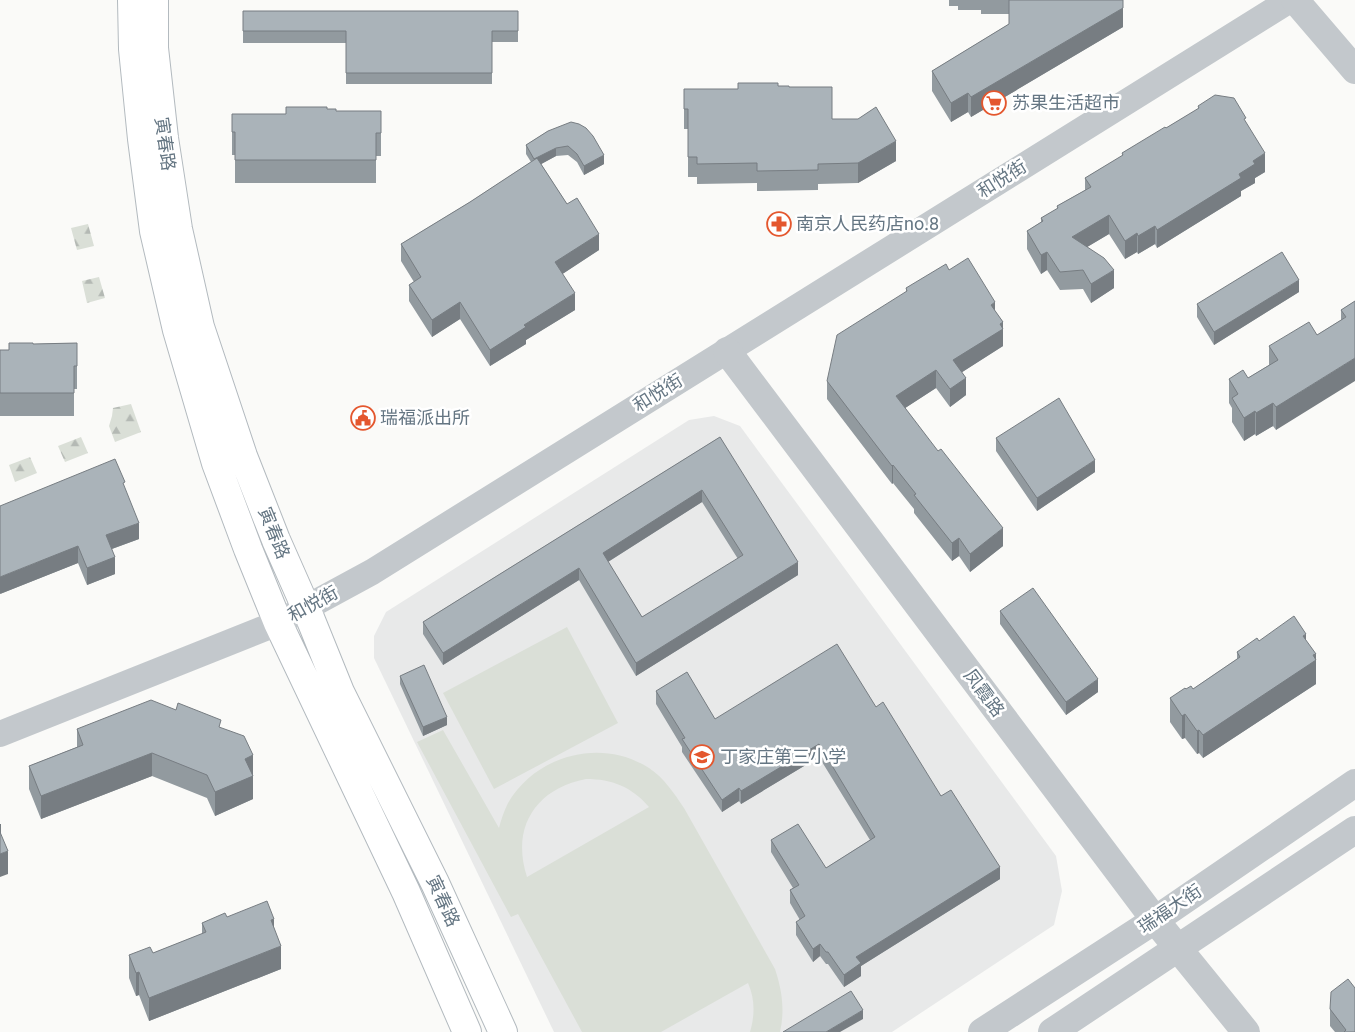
<svg xmlns="http://www.w3.org/2000/svg" width="1355" height="1032" font-family="Roboto,'Noto Sans SC',sans-serif">
<style>
.built{fill:#e8e9e9}
.forest{fill:url(#forest-firs)}
.pitch{fill:#dadfd7;fill-rule:evenodd}
.lines{fill:none;stroke-linecap:round;stroke-linejoin:round}
.secondary-casing{stroke:#b3babf;stroke-width:30}
.minor{stroke:#c3c8cc;stroke-width:26}
.tertiary{stroke:#c3c8cc;stroke-width:28}
.secondary{stroke:#fff;stroke-width:28}
.wall{fill:#929a9f;fill-rule:evenodd}
.shaded-wall{fill:#777d82}
.building{fill:#aab3b9;stroke:#777d82;fill-rule:evenodd}
.labels{text-anchor:middle;stroke-width:5;stroke-linejoin:round;paint-order:stroke}
.poi-label{font-size:18px;fill:#657683;stroke:#fff;text-anchor:start}
.street-label{font-size:18px;fill:#657683;stroke:#fff}
</style>
<defs>
<pattern id="forest-firs" width="22" height="20" patternUnits="userSpaceOnUse" patternTransform="scale(1.25)"><rect width="22" height="20" fill="#dadfd7"/><path d="M5 1l3.5 6h-7zM16 11l3.5 6h-7z" fill="#b4b9b4"/></pattern>
</defs>
<rect width="100%" height="100%" fill="#fafaf8"/>
<path class="built" d="M 714,416 L 740,426 L 1056,856 L 1062,891 L 1054,925 L 892,1032 L 554,1032 L 374,658 L 374,636 L 386,612 L 689,420 Z"/>
<path class="forest" d="M 88,224 L 94,246 L 77,250 L 71,228 Z
M 99,277 L 105,298 L 87,303 L 82,281 Z
M 131,404 L 141,432 L 115,442 L 109,426 L 112,416 L 113,408 Z
M 81,437 L 88,453 L 65,462 L 58,446 Z
M 30,457 L 37,473 L 15,482 L 9,465 Z"/>
<path class="pitch" d="M 567,627 L 618,723 L 494,789 L 443,693 Z
M 443,730 L 499,828 C 501,820 504,811 508,803 C 536,755 601,737 649,768 C 664,778 674,793 684,808 L 775,969 C 782,990 785,1010 780,1032 L 750,1032 C 755,1015 755,999 748,983 L 661,1032 L 582,1032 L 518,914 L 511,917 L 417,742 ZM 586,779 C 612,779 632,787 649,807 L 527,877 C 511,828 535,789 586,779 Z"/>
<g class="lines">
<g class="secondary-casing">
<path id="secondary" d="M 132,0 L 133,49 L 142,139 L 154,231 L 177,330 L 216,463 L 248,549 L 278,623 L 406,892 L 467,1032
M 154,0 L 154,48 L 164,138 L 178,229 L 200,327 L 243,456 L 276,540 L 306,608 L 340,692 L 435,883 L 503,1032"/>
</g>
<path class="minor" d="M 0,734 L 278,623 L 372,572 L 1290,0"/>
<path class="tertiary" d="M 1295,0 L 1355,70
M 727,351 L 1155,920 L 1246,1032
M 982,1032 L 1155,920 L 1355,783
M 1052,1032 L 1355,830"/>
<use href="#secondary" class="secondary"/>
</g>
<path class="wall" d="M 949,0 L 1123,0 L 1123,27 L 971,117 L 968,112 L 951,122 L 932,91 L 932,71 L 1009,24 L 1009,14 L 981,14 L 981,10 L 958,10 L 958,6 L 949,6 Z
M 243,11 L 518,11 L 518,42 L 492,42 L 492,84 L 346,84 L 346,43 L 243,43 Z
M 778,86 L 789,87 L 832,119 L 896,161 L 858,183 L 818,184 L 818,190 L 757,191 L 757,183 L 697,184 L 697,177 L 688,177 L 688,129 L 684,129 L 684,89 L 738,89 Z
M 1198,106 L 1246,123 L 1265,172 L 1255,178 L 1255,183 L 1241,191 L 1241,196 L 1157,248 L 1155,244 L 1138,254 L 1137,252 L 1125,259 L 1109,234 L 1087,247 L 1114,288 L 1091,303 L 1083,289 L 1060,290 L 1047,270 L 1041,274 L 1027,249 L 1027,231 L 1041,222 L 1041,218 L 1057,209 L 1057,206 L 1085,190 L 1085,178 L 1122,156 L 1122,153 L 1166,128 L 1198,109 Z
M 327,109 L 336,111 L 381,111 L 381,156 L 376,156 L 376,183 L 235,183 L 235,155 L 232,155 L 232,114 L 286,114 Z
M 548,131 L 604,164 L 584,175 L 577,162 L 568,155 L 556,156 L 541,164 L 567,204 L 599,250 L 562,274 L 575,310 L 526,340 L 526,344 L 490,366 L 460,319 L 432,337 L 409,301 L 409,285 L 414,282 L 401,261 L 401,244 L 470,202 L 531,162 L 526,154 L 526,145 Z
M 949,270 L 995,311 L 1003,322 L 1003,346 L 962,372 L 966,395 L 950,407 L 936,388 L 905,408 L 1003,546 L 970,572 L 959,556 L 952,561 L 914,513 L 914,509 L 893,483 L 892,484 L 827,399 L 827,381 L 906,292 L 906,288 Z
M 1299,292 L 1214,345 L 1197,317 L 1197,304 Z
M 1355,301 L 1276,430 L 1273,426 L 1256,436 L 1255,434 L 1244,441 L 1232,422 L 1232,408 L 1229,403 L 1229,379 L 1248,378 L 1269,365 L 1269,346 L 1317,335 L 1341,320 L 1341,310 Z
M 77,343 L 77,389 L 74,389 L 74,416 L 0,416 L 0,350 L 9,350 L 33,344 Z
M 720,437 L 798,575 L 636,676 L 579,580 L 443,665 L 423,634 L 423,622 ZM 702,502 L 738,559 L 642,617 L 608,562 Z
M 996,438 L 1095,472 L 1037,511 L 996,451 Z
M 125,490 L 139,539 L 112,549 L 115,574 L 87,585 L 78,563 L 0,594 Z
M 1000,611 L 1098,692 L 1066,715 L 1000,624 Z
M 1259,641 L 1306,641 L 1316,654 L 1316,684 L 1203,758 L 1199,753 L 1197,754 L 1185,738 L 1182,739 L 1170,722 L 1170,698 L 1186,689 L 1193,689 L 1237,659 L 1237,652 Z
M 400,676 L 447,725 L 423,736 L 400,684 Z
M 656,691 L 715,719 L 876,707 L 941,796 L 1000,879 L 861,966 L 861,976 L 844,987 L 828,964 L 826,964 L 820,956 L 813,962 L 796,935 L 796,922 L 800,920 L 790,903 L 790,890 L 793,888 L 771,852 L 771,840 L 826,868 L 870,840 L 819,757 L 741,804 L 739,801 L 722,812 L 682,752 L 682,747 L 656,704 Z
M 221,728 L 253,755 L 253,799 L 215,816 L 207,798 L 152,776 L 41,819 L 29,789 L 29,766 L 77,747 L 77,729 Z
M 227,917 L 274,928 L 281,969 L 149,1021 L 139,995 L 136,996 L 129,978 L 129,955 L 153,953 L 202,934 L 202,923 Z
M 1330,1009 L 1355,1032 L 1335,1032 L 1330,1026 Z"/>
<path class="shaded-wall" d="M 1123,8 L 1123,27 L 971,117 L 971,97 Z
M 968,93 L 968,112 L 951,122 L 951,103 Z
M 896,141 L 896,161 L 858,183 L 858,163 Z
M 556,148 L 556,156 L 534,168 L 534,159 Z
M 1265,153 L 1265,172 L 1255,178 L 1255,183 L 1241,191 L 1241,196 L 1157,248 L 1157,230 L 1239,174 L 1253,161 Z
M 604,155 L 604,164 L 584,175 L 584,166 Z
M 1109,215 L 1109,234 L 1072,256 L 1072,237 Z
M 1155,226 L 1155,244 L 1138,254 L 1138,236 Z
M 1137,233 L 1137,252 L 1125,259 L 1125,241 Z
M 599,234 L 599,250 L 555,279 L 555,262 Z
M 1047,252 L 1047,270 L 1041,274 L 1041,255 Z
M 1114,270 L 1114,288 L 1091,303 L 1091,284 Z
M 1299,280 L 1299,292 L 1214,345 L 1214,332 Z
M 575,293 L 575,310 L 526,340 L 526,344 L 490,366 L 490,350 L 524,325 Z
M 460,302 L 460,319 L 432,337 L 432,320 Z
M 995,302 L 995,320 L 991,305 Z
M 1003,322 L 1003,346 L 953,378 L 953,360 Z
M 1355,358 L 1355,381 L 1276,430 L 1276,407 Z
M 936,370 L 936,388 L 896,414 L 896,396 Z
M 966,378 L 966,395 L 950,407 L 950,389 Z
M 1273,403 L 1273,426 L 1256,436 L 1256,413 Z
M 1255,411 L 1255,434 L 1244,441 L 1244,418 Z
M 1095,460 L 1095,472 L 1037,511 L 1037,498 Z
M 893,465 L 893,483 L 892,484 L 892,466 Z
M 702,490 L 702,502 L 603,565 L 603,553 Z
M 139,523 L 139,539 L 106,551 L 106,535 Z
M 1003,528 L 1003,546 L 970,572 L 970,554 Z
M 959,538 L 959,556 L 952,561 L 952,543 Z
M 78,546 L 78,563 L 0,594 L 0,577 Z
M 115,557 L 115,574 L 87,585 L 87,568 Z
M 798,562 L 798,575 L 636,676 L 636,663 Z
M 579,568 L 579,580 L 443,665 L 443,653 Z
M 1306,634 L 1306,657 L 1303,636 Z
M 1316,654 L 1316,684 L 1203,758 L 1203,735 Z
M 1098,679 L 1098,692 L 1066,715 L 1066,702 Z
M 1185,714 L 1185,738 L 1182,739 L 1182,716 Z
M 447,717 L 447,725 L 423,736 L 423,727 Z
M 1199,730 L 1199,753 L 1197,754 L 1197,731 Z
M 819,744 L 819,757 L 741,804 L 741,791 Z
M 152,753 L 152,776 L 41,819 L 41,796 Z
M 253,755 L 253,799 L 215,816 L 215,792 L 245,759 Z
M 739,788 L 739,801 L 722,812 L 722,800 Z
M 0,824 L 1,824 L 1,847 L 0,848 Z
M 8,851 L 8,874 L 0,877 L 0,854 Z
M 1000,867 L 1000,879 L 861,966 L 861,976 L 844,987 L 844,975 L 856,957 Z
M 274,919 L 274,942 L 271,920 Z
M 820,944 L 820,956 L 813,962 L 813,949 Z
M 281,946 L 281,969 L 149,1021 L 149,998 Z
M 139,972 L 139,995 L 136,996 L 136,973 Z
M 863,1010 L 863,1019 L 840,1032 L 826,1032 Z"/>
<path class="building" d="M 1009,0 L 1123,0 L 1123,8 L 971,97 L 968,93 L 951,103 L 932,71 L 1009,24 Z
M 243,11 L 518,11 L 518,31 L 492,31 L 492,73 L 346,73 L 346,31 L 243,31 Z
M 738,83 L 778,83 L 778,86 L 789,86 L 789,87 L 832,87 L 832,119 L 858,119 L 876,107 L 896,141 L 858,163 L 818,164 L 818,170 L 757,171 L 757,163 L 697,164 L 697,157 L 688,157 L 688,109 L 684,109 L 684,89 L 738,89 Z
M 1215,95 L 1234,98 L 1246,118 L 1244,119 L 1265,153 L 1253,161 L 1255,164 L 1239,174 L 1241,178 L 1157,230 L 1155,226 L 1138,236 L 1137,233 L 1125,241 L 1109,215 L 1072,237 L 1104,258 L 1114,270 L 1091,284 L 1083,270 L 1060,272 L 1047,252 L 1041,255 L 1027,231 L 1043,221 L 1041,218 L 1058,208 L 1057,206 L 1091,187 L 1085,178 L 1123,155 L 1122,153 L 1165,127 L 1166,128 L 1199,108 L 1198,106 Z
M 286,107 L 327,107 L 327,109 L 336,109 L 336,111 L 381,111 L 381,133 L 376,133 L 376,160 L 235,160 L 235,132 L 232,132 L 232,114 L 286,114 Z
M 571,122 L 579,124 L 586,128 L 593,136 L 604,155 L 584,166 L 577,154 L 568,146 L 556,148 L 534,159 L 526,145 L 548,131 Z
M 537,158 L 567,204 L 577,198 L 599,234 L 555,262 L 575,293 L 524,325 L 526,327 L 490,350 L 460,302 L 432,320 L 409,285 L 421,277 L 401,244 L 470,202 Z
M 1282,252 L 1299,280 L 1214,332 L 1197,304 Z
M 968,258 L 995,302 L 991,305 L 1003,322 L 1000,324 L 1003,329 L 953,360 L 966,378 L 950,389 L 936,370 L 896,396 L 938,451 L 941,449 L 1003,528 L 970,554 L 959,538 L 952,543 L 914,495 L 916,494 L 893,465 L 892,466 L 827,381 L 837,335 L 907,291 L 906,288 L 946,264 L 949,270 Z
M 1355,301 L 1355,358 L 1276,407 L 1273,403 L 1256,413 L 1255,411 L 1244,418 L 1232,398 L 1238,394 L 1229,379 L 1243,370 L 1248,378 L 1278,360 L 1269,346 L 1309,322 L 1317,335 L 1346,317 L 1341,310 Z
M 9,343 L 33,343 L 33,344 L 77,343 L 77,366 L 74,366 L 74,393 L 0,393 L 0,350 L 9,350 Z
M 1059,398 L 1095,460 L 1037,498 L 996,438 Z
M 720,437 L 798,562 L 636,663 L 579,568 L 443,653 L 423,622 ZM 702,490 L 743,555 L 642,617 L 603,553 Z
M 115,459 L 125,482 L 123,483 L 139,523 L 106,535 L 115,557 L 87,568 L 78,546 L 0,577 L 0,506 Z
M 1033,588 L 1098,679 L 1066,702 L 1000,611 Z
M 1294,616 L 1306,634 L 1303,636 L 1316,654 L 1313,655 L 1316,660 L 1203,735 L 1199,730 L 1197,731 L 1185,714 L 1182,716 L 1170,698 L 1185,688 L 1186,689 L 1191,686 L 1193,689 L 1240,657 L 1237,652 L 1257,638 L 1259,641 Z
M 837,644 L 876,707 L 883,702 L 941,796 L 951,790 L 1000,867 L 856,957 L 861,963 L 844,975 L 828,952 L 826,952 L 820,944 L 813,949 L 796,922 L 805,916 L 790,890 L 799,885 L 771,840 L 798,824 L 826,868 L 875,837 L 819,744 L 741,791 L 739,788 L 722,800 L 682,739 L 685,738 L 656,691 L 687,672 L 715,719 Z
M 424,665 L 447,717 L 423,727 L 400,676 Z
M 151,700 L 176,710 L 178,703 L 221,720 L 219,727 L 244,736 L 253,755 L 245,759 L 253,776 L 215,792 L 207,775 L 152,753 L 41,796 L 29,766 L 83,745 L 77,729 Z
M 0,832 L 8,851 L 0,854 Z
M 267,901 L 274,919 L 271,920 L 281,946 L 149,998 L 139,972 L 136,973 L 129,955 L 150,947 L 153,953 L 206,932 L 202,923 L 225,913 L 227,917 Z
M 1348,979 L 1355,988 L 1355,1032 L 1344,1032 L 1346,1030 L 1330,1009 L 1331,992 Z
M 851,991 L 863,1010 L 826,1032 L 783,1032 Z"/>
<defs>
<g id="supermarket-ring" transform="scale(1.25)"><circle r="9.5" fill="#fff" stroke="#e4572e" stroke-width="1.5"/><path d="M-6-5.5h2.5l.6 2H6L4.5 2H-2.5L-4.4-4H-6ZM-1.5 3.2a1.3 1.3 0 1 0 .1 0ZM3 3.2a1.3 1.3 0 1 0 .1 0Z" fill="#e4572e"/></g>
<g id="pharmacy-ring" transform="scale(1.25)"><circle r="9.5" fill="#fff" stroke="#e4572e" stroke-width="1.5"/><path d="M-2-6h4v4h4v4h-4v4h-4v-4h-4v-4h4Z" fill="#e4572e"/></g>
<g id="civic-ring" transform="scale(1.25)"><circle r="9.5" fill="#fff" stroke="#e4572e" stroke-width="1.5"/><path d="M-.6-6.5H3V-4.5H.6V-3L4-1V1h2V6H-6V1h2V-1L-.6-3ZM-1.2 2.5V6h2.4V2.5Z" fill="#e4572e"/></g>
<g id="school-ring" transform="scale(1.25)"><circle r="9.5" fill="#fff" stroke="#e4572e" stroke-width="1.5"/><path d="M0-5L7-2L0 1L-7-2ZM-4 1L0 2.5L4 1V4Q0 6-4 4Z" fill="#e4572e"/></g>
</defs>
<g fill-rule="evenodd">
<use href="#supermarket-ring" x="994" y="103"/>
<use href="#pharmacy-ring" x="779" y="224"/>
<use href="#civic-ring" x="363" y="418"/>
<use href="#school-ring" x="702" y="757"/>
</g>
<g class="labels">
<g class="poi-label">
<text x="1012" y="109">苏果生活超市</text>
<text x="796" y="230">南京人民药店no.8</text>
<text x="380" y="424">瑞福派出所</text>
<text x="720" y="763">丁家庄第三小学</text>
</g>
<g class="street-label">
<text transform="translate(165 144) rotate(82)" y="6">寅春路</text>
<text transform="translate(1002 179) rotate(-32)" y="6">和悦街</text>
<text transform="translate(658 393) rotate(-32)" y="6">和悦街</text>
<text transform="translate(274 533) rotate(68)" y="6">寅春路</text>
<text transform="translate(313 604) rotate(-29)" y="6">和悦街</text>
<text transform="translate(984 693) rotate(53)" y="6">凤霞路</text>
<text transform="translate(443 901) rotate(65)" y="6">寅春路</text>
<text transform="translate(1170 909) rotate(-34)" y="6">瑞福大街</text>
</g>
</g>
</svg>
